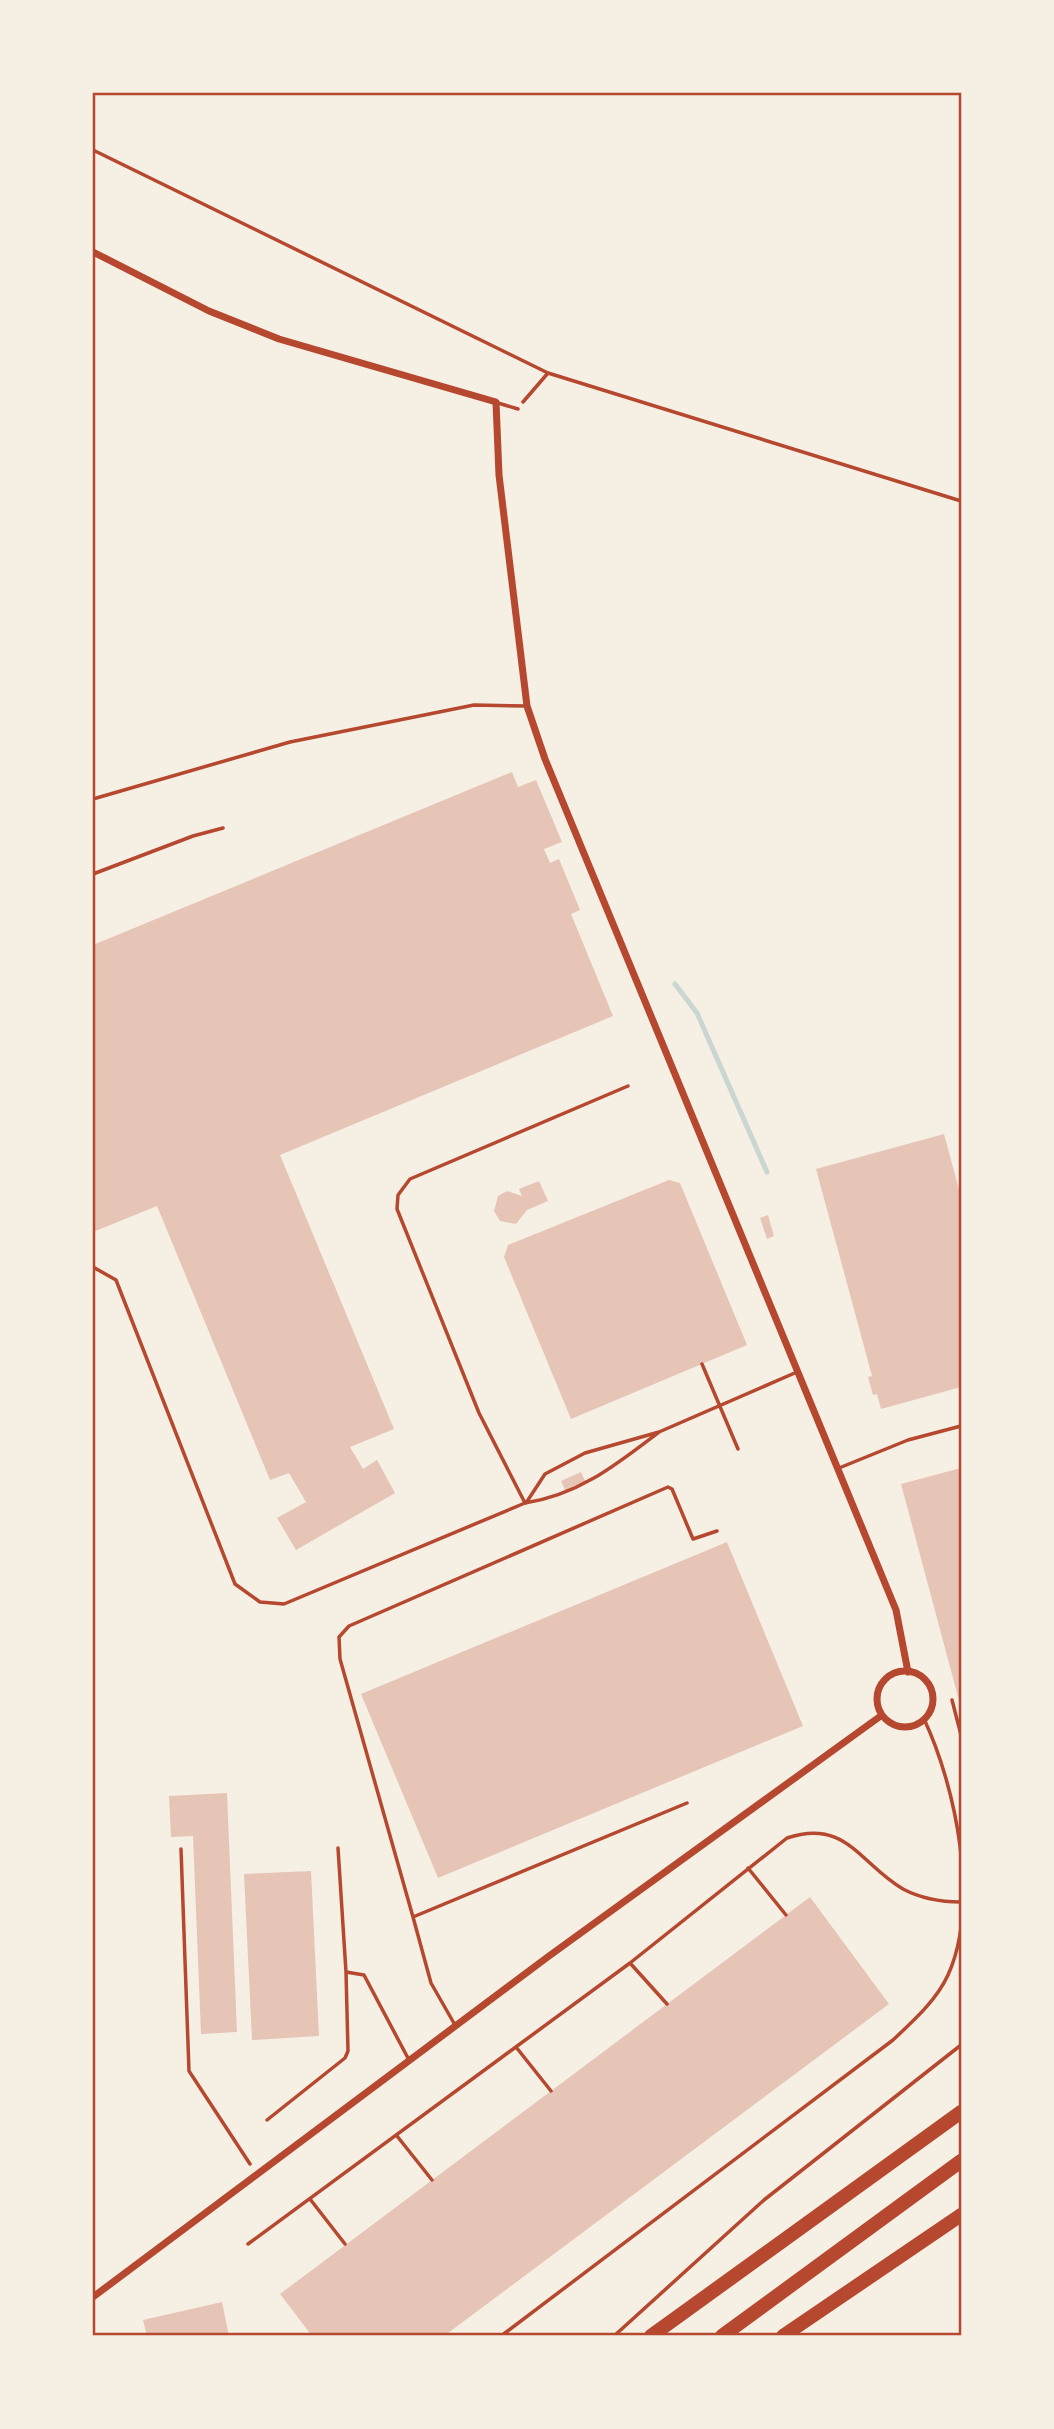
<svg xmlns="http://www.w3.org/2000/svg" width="1054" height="2429" font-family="Commissioner,sans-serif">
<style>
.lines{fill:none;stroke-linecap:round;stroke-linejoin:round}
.stream{stroke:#c9d6d2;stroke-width:5}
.building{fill:#e6c5b7}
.path{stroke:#b5482f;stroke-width:3.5}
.service{stroke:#b5482f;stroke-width:3.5}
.minor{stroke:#b5482f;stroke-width:7}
.motorway{stroke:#b5482f;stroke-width:14}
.neatline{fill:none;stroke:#b5482f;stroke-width:2.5}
</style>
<rect width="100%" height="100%" fill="#f6efe4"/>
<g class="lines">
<path class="stream" d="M 675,984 L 697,1013 L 767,1172"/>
</g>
<path class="building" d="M 512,772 L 518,787 L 536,780 L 562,842 L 544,849 L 550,863 L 559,859 L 580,910 L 571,914 L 613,1016 L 280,1155 L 394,1429 L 350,1447 L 363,1469 L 377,1460 L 395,1493 L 296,1550 L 277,1518 L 306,1502 L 289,1473 L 270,1480 L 157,1206 L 93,1232 L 93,945 Z
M 944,1134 L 961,1197 L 961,1387 L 881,1409 L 877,1394 L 873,1395 L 868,1377 L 872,1376 L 816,1169 Z
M 669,1180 L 680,1183 L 747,1345 L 571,1419 L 504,1257 L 508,1245 Z
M 539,1181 L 548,1201 L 527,1210 L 516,1224 L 500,1221 L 494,1211 L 498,1196 L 507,1191 L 522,1196 L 519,1189 Z
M 768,1215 L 774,1236 L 767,1239 L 760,1218 Z
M 961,1468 L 961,1704 L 960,1704 L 901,1484 Z
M 581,1472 L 585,1481 L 565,1490 L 561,1481 Z
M 727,1542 L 803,1726 L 438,1878 L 361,1694 Z
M 227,1793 L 237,2032 L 201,2034 L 193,1836 L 171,1837 L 169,1796 Z
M 311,1871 L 319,2036 L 252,2040 L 244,1874 Z
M 810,1897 L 889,2004 L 444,2336 L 312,2336 L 280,2294 Z
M 222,2302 L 229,2336 L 147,2336 L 143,2320 Z"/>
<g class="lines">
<path class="path" d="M 93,150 L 548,373
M 523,402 L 548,373 L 961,501
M 181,1849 L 189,2071 L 250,2164"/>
<path class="service" d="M 498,403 L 518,409
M 93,799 L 290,742 L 474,705 L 527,706
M 93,874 L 193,836 L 223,828
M 93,1267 L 116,1280 L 235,1584 L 260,1602 L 284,1604 L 525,1503 C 579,1495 617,1464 659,1432
M 702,1364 L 738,1449
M 839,1468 L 908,1440 L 961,1426
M 525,1503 L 479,1413 L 397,1209 L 398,1195 L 410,1179 L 628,1086
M 526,1503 L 545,1474 L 585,1453 L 659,1432 L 797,1372
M 952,1700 L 961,1735
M 687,1803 L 413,1917 L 340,1659 L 339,1637 L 349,1626 L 668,1487 L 672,1489 L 693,1539 L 717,1531
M 338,1848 L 346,1972 L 364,1975 L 409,2060
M 748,1868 L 786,1915
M 413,1917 L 431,1983 L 455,2025
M 630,1963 L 667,2004
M 516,2047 L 551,2091
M 267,2120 L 345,2058 L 348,2051 L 346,1972
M 397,2136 L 432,2180
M 310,2199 L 345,2244
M 248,2244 L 630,1963 L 787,1838 C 846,1818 860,1864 903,1889 C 922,1899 940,1902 961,1902
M 501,2336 L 893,2040 C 913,2021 936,2001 948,1975 C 980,1904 956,1787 924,1719
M 614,2336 L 764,2200 L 961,2045"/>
<path class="minor" d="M 93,252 L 209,311 L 279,339 L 496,402 L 499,475 L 527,706 L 545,759 L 896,1610 L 908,1672
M877 1699a28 28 0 1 1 56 0a28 28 0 1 1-56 0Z
M 93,2297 L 549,1956 L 882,1715"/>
<path class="motorway" d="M 651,2336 L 961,2112
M 722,2336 L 961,2161
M 783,2336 L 961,2215"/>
</g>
<rect width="1054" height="2429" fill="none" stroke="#f6efe4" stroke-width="189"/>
<rect x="94" y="94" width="866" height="2240" class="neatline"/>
</svg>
